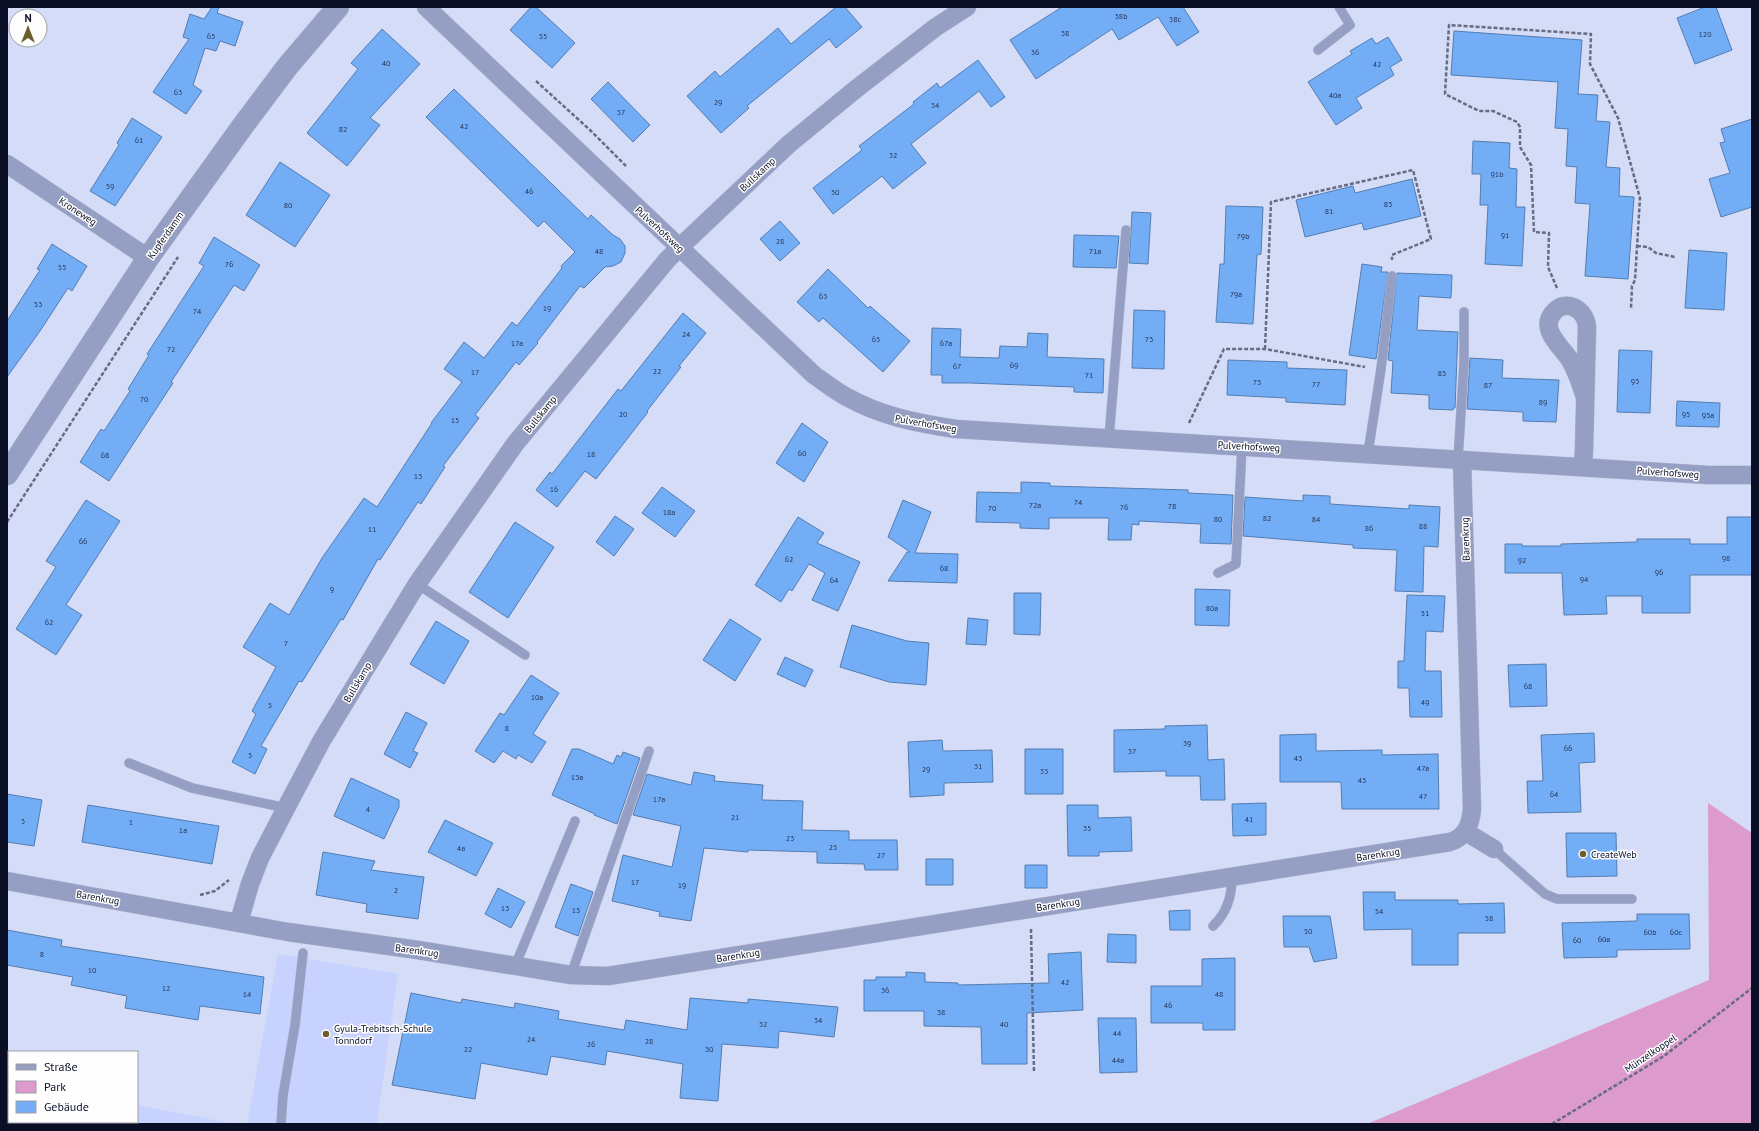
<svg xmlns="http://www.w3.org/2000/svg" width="1759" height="1131" font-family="'PT Sans',sans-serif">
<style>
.built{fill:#c8d2fe}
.green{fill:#dc9acd}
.building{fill:#73adf5;stroke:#537db1}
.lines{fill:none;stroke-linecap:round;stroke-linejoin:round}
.service-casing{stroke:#b1b7d1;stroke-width:10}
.minor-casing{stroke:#b1b7d1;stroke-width:19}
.tertiary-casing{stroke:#b1b7d1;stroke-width:23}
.path{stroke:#676c84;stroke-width:2.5;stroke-dasharray:4 2;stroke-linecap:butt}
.service{stroke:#959ec3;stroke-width:9}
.minor{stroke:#959ec3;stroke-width:18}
.tertiary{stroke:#959ec3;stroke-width:22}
.poi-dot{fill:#6c5e2b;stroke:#fefefe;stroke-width:1.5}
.labels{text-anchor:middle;stroke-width:3;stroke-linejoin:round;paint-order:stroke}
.number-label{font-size:8px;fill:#253659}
.street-label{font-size:10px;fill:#0b0f25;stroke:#fefefe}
.poi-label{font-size:10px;fill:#0b0f25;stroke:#fefefe;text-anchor:start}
</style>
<rect width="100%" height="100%" fill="#d5dcf7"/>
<path class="built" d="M 278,954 L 398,974 L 377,1124 L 247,1124 Z
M 7,1080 L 9,1080 L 9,1122 L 137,1122 L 137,1105 L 235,1124 L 7,1124 Z"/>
<path class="green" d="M 1708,803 L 1752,833 L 1752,1124 L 1367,1124 L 1709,980 Z"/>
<path class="building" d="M 212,7 L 219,7 L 217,13 L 243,22 L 235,46 L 220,41 L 216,51 L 205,48 L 193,85 L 202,91 L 186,114 L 153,92 L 189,39 L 183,37 L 190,14 L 204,19 Z
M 531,7 L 536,7 L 575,43 L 552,68 L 510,30 Z
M 836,7 L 845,7 L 862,27 L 836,48 L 829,39 L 747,106 L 749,108 L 721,133 L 687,96 L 715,71 L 720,77 L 778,28 L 791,44 Z
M 1062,7 L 1183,7 L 1199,32 L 1177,46 L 1158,17 L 1119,40 L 1112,29 L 1036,79 L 1010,40 Z
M 1705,7 L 1716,7 L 1732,50 L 1695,64 L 1677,18 Z
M 382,29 L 420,64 L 370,118 L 380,125 L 347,166 L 307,133 L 358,69 L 351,63 Z
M 1454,31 L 1582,40 L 1578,94 L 1598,95 L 1596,121 L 1610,122 L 1606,167 L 1620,168 L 1619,196 L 1634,197 L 1628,279 L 1585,276 L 1590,204 L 1575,203 L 1577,167 L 1566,166 L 1568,129 L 1555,128 L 1558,82 L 1451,75 Z
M 1388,37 L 1402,60 L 1390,67 L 1394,75 L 1356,98 L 1362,108 L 1336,125 L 1308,82 L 1352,54 L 1350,51 L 1372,38 L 1376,44 Z
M 978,60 L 1005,97 L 991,107 L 979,91 L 911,144 L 926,163 L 893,189 L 882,176 L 833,214 L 813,188 L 862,150 L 859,146 L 914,104 L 913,102 L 937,83 L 940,88 Z
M 608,82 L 650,125 L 633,142 L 591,99 Z
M 454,89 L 588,219 L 591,215 L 613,235 L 620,239 L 625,246 L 625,253 L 621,262 L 613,266 L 605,267 L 584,288 L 580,286 L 537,342 L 538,343 L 519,365 L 516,362 L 475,415 L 479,418 L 443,466 L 445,467 L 421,504 L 418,502 L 380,560 L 378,559 L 343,620 L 341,619 L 302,682 L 299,681 L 261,746 L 267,749 L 255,774 L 232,762 L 256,714 L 252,711 L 276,667 L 243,647 L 270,603 L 289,615 L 322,558 L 364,498 L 377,507 L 432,423 L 431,423 L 462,382 L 444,369 L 464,342 L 484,358 L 512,322 L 517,326 L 562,268 L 561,266 L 575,252 L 544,221 L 538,227 L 426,117 Z
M 132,118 L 162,137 L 115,206 L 90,191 L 119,145 L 117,143 Z
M 1752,119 L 1752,207 L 1721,217 L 1709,179 L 1730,173 L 1720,143 L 1725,142 L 1721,129 Z
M 1473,141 L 1510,143 L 1509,168 L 1517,169 L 1516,207 L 1525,207 L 1522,266 L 1485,264 L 1488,205 L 1480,205 L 1481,174 L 1472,174 Z
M 280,162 L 330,195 L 295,247 L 246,215 Z
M 1412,179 L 1421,216 L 1364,230 L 1362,223 L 1305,237 L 1296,200 L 1353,186 L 1355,193 Z
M 1226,206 L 1263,207 L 1261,254 L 1257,255 L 1253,324 L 1216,322 L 1220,264 L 1224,264 Z
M 1132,212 L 1151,213 L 1148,264 L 1129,263 Z
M 780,221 L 800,243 L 780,261 L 760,239 Z
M 1074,235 L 1119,236 L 1116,268 L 1073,267 Z
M 214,237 L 260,265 L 244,291 L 234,285 L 171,382 L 173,383 L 109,481 L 80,462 L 101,429 L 104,431 L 130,391 L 128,389 L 149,355 L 147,354 L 204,266 L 199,263 Z
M 52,244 L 87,266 L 72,291 L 68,288 L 40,331 L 7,377 L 7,321 L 40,270 L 37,269 Z
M 1689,250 L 1727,253 L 1724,310 L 1685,308 Z
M 1362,264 L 1382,267 L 1381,272 L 1388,272 L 1376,359 L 1349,355 Z
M 828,269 L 868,308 L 870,306 L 910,341 L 883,372 L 823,318 L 819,322 L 797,302 Z
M 1397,273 L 1452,275 L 1451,298 L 1419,296 L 1417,330 L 1458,332 L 1455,408 L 1453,408 L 1453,410 L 1429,409 L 1429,395 L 1391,393 L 1393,361 L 1388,360 Z
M 1134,310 L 1165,311 L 1164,369 L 1132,368 Z
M 683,313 L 706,333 L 679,366 L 681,367 L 647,411 L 648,412 L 596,479 L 585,471 L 557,507 L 536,490 L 550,472 L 552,474 L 618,389 L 621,391 Z
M 932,328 L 961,329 L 960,357 L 999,358 L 1000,346 L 1027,347 L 1028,333 L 1048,334 L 1047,357 L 1104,359 L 1103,393 L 1074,392 L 1074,387 L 970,383 L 942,383 L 942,375 L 931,375 Z
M 1619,350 L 1652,351 L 1650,413 L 1617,412 Z
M 1470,358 L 1503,360 L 1502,378 L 1559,380 L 1556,422 L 1523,421 L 1523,412 L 1467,409 Z
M 1228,360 L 1287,362 L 1287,368 L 1347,370 L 1345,405 L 1286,402 L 1286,398 L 1227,395 Z
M 1677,401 L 1720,403 L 1719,427 L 1676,426 Z
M 802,423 L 828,442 L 804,482 L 776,463 Z
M 1021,482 L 1050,483 L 1050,486 L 1188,490 L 1188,493 L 1233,495 L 1231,544 L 1200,543 L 1201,524 L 1139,521 L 1139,525 L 1132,524 L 1131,540 L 1108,540 L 1109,518 L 1049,518 L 1049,529 L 1020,528 L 1020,523 L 976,522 L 977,492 L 1021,493 Z
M 662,487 L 695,511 L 675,537 L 642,513 Z
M 1303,495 L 1330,496 L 1330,504 L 1409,509 L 1409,505 L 1440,507 L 1438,547 L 1424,546 L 1423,592 L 1395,591 L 1397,550 L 1353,548 L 1353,545 L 1243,536 L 1245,497 L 1303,501 Z
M 86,500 L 120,521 L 66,605 L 82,615 L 56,655 L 16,629 L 56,567 L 46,561 Z
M 903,500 L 931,512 L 915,553 L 958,554 L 957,583 L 888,581 L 907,552 L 910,552 L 888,537 Z
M 615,516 L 634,529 L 614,556 L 596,542 Z
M 798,517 L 824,533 L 817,543 L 860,562 L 838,611 L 812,600 L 825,573 L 809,564 L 792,591 L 789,589 L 781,602 L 755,585 Z
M 1727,517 L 1752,517 L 1752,575 L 1690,575 L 1690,613 L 1642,613 L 1642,596 L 1606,596 L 1607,614 L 1564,615 L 1562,573 L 1505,573 L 1505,544 L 1522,544 L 1522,546 L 1561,546 L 1561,544 L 1637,542 L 1637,539 L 1690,539 L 1690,544 L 1727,544 Z
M 515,522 L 554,547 L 508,618 L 469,592 Z
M 1195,589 L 1230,590 L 1229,626 L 1195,625 Z
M 1014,593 L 1041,593 L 1040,635 L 1014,634 Z
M 1407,595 L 1445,596 L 1443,632 L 1426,631 L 1425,671 L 1441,671 L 1442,717 L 1410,717 L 1409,688 L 1398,688 L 1398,661 L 1404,661 Z
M 968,618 L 988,620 L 986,645 L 966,644 Z
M 730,619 L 761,639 L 735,681 L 703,660 Z
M 436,621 L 469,641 L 444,684 L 410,664 Z
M 852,625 L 907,641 L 929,643 L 926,685 L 889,682 L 840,667 Z
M 785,657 L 813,670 L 805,687 L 777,674 Z
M 1546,664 L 1547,706 L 1510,707 L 1508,665 Z
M 531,675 L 559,693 L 533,734 L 546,742 L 532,763 L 518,755 L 516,759 L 503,751 L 494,763 L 475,751 L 500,713 L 504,715 Z
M 406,712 L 427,723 L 413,751 L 418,753 L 410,768 L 384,754 Z
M 1207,725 L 1208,760 L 1224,759 L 1225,800 L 1201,800 L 1200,776 L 1166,776 L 1166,771 L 1114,772 L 1114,730 L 1165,729 L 1165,726 Z
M 1594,733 L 1595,762 L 1579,763 L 1581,812 L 1528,813 L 1527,781 L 1543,781 L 1541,735 Z
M 1316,734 L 1316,751 L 1382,750 L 1382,755 L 1438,754 L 1439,809 L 1342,809 L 1341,782 L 1280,782 L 1280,735 Z
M 942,740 L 943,751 L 992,750 L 993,782 L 944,783 L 944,795 L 910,797 L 908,742 Z
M 572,749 L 579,749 L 613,764 L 617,755 L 621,757 L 623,752 L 640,758 L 617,824 L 594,815 L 595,814 L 552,795 Z
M 1025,749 L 1063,749 L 1063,794 L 1025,794 Z
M 694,772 L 715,776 L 714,781 L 763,785 L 762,800 L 803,801 L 802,830 L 849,831 L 849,840 L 897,840 L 898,870 L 865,870 L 864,864 L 817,863 L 817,852 L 748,850 L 748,852 L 704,848 L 691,921 L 659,916 L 660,912 L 612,901 L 623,855 L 672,867 L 681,826 L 633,815 L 647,774 L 691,785 Z
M 351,778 L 399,800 L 399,807 L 384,839 L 334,816 Z
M 7,794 L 42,800 L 34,846 L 7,842 Z
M 1266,803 L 1266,835 L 1233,836 L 1232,804 Z
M 88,805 L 219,826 L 212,864 L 82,842 Z
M 1067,805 L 1098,805 L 1098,818 L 1131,817 L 1132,851 L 1099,852 L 1099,856 L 1068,856 Z
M 445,820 L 493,843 L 476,876 L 428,852 Z
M 1566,833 L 1616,833 L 1617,876 L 1567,877 Z
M 323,852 L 375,861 L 371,870 L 424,877 L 418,919 L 366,912 L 367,904 L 316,895 Z
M 926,859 L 953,859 L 953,885 L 926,885 Z
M 1025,865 L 1047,865 L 1047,888 L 1025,888 Z
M 571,884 L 593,892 L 578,936 L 555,927 Z
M 498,888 L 525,902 L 511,928 L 485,914 Z
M 1363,892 L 1395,892 L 1395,900 L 1458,900 L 1458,904 L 1504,903 L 1505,933 L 1458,933 L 1458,965 L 1412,965 L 1412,929 L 1364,930 Z
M 1190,910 L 1190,930 L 1170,930 L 1169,911 Z
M 1637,914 L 1689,914 L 1690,949 L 1617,950 L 1617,957 L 1564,958 L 1562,923 L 1637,921 Z
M 1283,916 L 1330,916 L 1337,958 L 1314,962 L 1309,947 L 1284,947 Z
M 7,930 L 62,940 L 61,946 L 264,977 L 260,1014 L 200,1006 L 198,1020 L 125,1008 L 127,996 L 71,985 L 73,977 L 7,965 Z
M 1108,934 L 1136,935 L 1136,963 L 1107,962 Z
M 1081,952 L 1083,1010 L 1027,1013 L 1027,1064 L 982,1064 L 981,1027 L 924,1026 L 924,1011 L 864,1011 L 864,980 L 876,980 L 876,977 L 906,977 L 906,972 L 925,973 L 925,982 L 958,983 L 958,985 L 1049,983 L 1048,954 Z
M 1235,958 L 1235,1030 L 1203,1030 L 1203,1023 L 1151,1023 L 1151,986 L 1202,986 L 1202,959 Z
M 411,993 L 461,1003 L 462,999 L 514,1008 L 515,1003 L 559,1011 L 558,1019 L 624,1030 L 626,1020 L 687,1030 L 690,998 L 748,1003 L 748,999 L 838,1007 L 834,1037 L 779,1031 L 778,1048 L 722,1044 L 718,1101 L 680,1098 L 683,1064 L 607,1051 L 605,1065 L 551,1056 L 547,1075 L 481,1063 L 475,1099 L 392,1085 Z
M 1098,1018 L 1136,1018 L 1137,1072 L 1100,1073 Z"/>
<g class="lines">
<g class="service-casing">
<path id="service" d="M 1318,50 L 1350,25 L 1339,7
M 1109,438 L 1126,230
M 1368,453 L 1381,369 L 1392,276
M 1458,460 L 1464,362 L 1464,312
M 1218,573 L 1236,564 L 1242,446
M 417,584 L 525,655
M 129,763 L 192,788 L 286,808
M 1494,849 L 1545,894 L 1557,899 L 1632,899
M 1213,926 C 1227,913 1232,896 1232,877
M 515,966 L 575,821
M 571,975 L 649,751
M 281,1124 L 283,1095 L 295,1025 L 303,953"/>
</g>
<g class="minor-casing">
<path id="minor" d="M 426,7 L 814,375 C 824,382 834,390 845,396 C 880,416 916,423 956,429 L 1462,460 L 1708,475 L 1752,475
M 7,164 L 148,258
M 1583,466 L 1584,450 L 1587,327 C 1586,310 1566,297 1553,313 C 1539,330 1562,347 1570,360 C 1577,372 1581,385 1585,397
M 1466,832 L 1494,849
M 7,881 L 288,932 L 418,950 L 571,975 L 608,976 L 1450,842 C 1466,837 1471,824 1472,808 L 1462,460
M 239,922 L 250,884 L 260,858 L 286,808 L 322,740 L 417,584 L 515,444 L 667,260 L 680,247 L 789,144 L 856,89 L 936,27 L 967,7"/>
</g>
<g class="tertiary-casing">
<path id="tertiary" d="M 7,474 L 148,258 L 242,127 L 287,67 L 338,7"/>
</g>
<path class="path" d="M 536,81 L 590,130 L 626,166
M 1637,246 L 1648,247 L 1656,253 L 1675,257
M 1557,288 L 1548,267 L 1549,233 L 1534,232 L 1531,165 L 1520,147 L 1520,127 L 1517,122 L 1493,111 L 1479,111 L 1445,94 L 1449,25 L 1591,34 L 1590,64 L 1618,118 L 1640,198 L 1635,280 L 1632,286 L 1631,308
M 1265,349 L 1271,202 L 1413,170 L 1431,239 L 1392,255 L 1392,260
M 1189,423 L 1224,349 L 1265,349 L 1365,367
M 7,522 L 178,257
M 200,895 L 215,891 L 229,880
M 1031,929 L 1034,1072
M 1552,1124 L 1664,1056 L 1752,988"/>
<use href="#service" class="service"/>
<use href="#minor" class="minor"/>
<use href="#tertiary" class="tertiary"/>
</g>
<g class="poi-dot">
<circle cx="1583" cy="854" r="4"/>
<circle cx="326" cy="1034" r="4"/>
</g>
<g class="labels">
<g class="number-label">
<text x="1121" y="19">38b</text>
<text x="1175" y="22">38c</text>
<text x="1065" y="36">38</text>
<text x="1705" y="37">120</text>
<text x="211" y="39">65</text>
<text x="543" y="39">55</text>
<text x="1035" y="55">36</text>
<text x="386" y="66">40</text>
<text x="1377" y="67">42</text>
<text x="178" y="95">63</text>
<text x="1335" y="98">40a</text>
<text x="718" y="105">29</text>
<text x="935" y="108">34</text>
<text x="621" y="115">57</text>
<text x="464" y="129">42</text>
<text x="343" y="132">82</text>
<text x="139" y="143">61</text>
<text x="893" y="158">32</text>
<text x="1497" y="177">91b</text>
<text x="110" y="189">59</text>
<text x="529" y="194">46</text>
<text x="835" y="195">30</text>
<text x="1388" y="207">83</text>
<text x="288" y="208">80</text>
<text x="1329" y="214">81</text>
<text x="1505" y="238">91</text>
<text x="1243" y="239">79b</text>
<text x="780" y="244">28</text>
<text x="599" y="254">48</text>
<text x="1095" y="254">71a</text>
<text x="229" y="267">76</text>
<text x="62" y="270">55</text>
<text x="1236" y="297">79a</text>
<text x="823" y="299">63</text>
<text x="38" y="307">53</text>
<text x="547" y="311">19</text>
<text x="197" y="314">74</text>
<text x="686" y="337">24</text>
<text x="876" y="342">65</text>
<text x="1149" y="342">73</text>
<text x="517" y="346">17a</text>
<text x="946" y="346">67a</text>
<text x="171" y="352">72</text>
<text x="1014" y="368">69</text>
<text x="957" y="369">67</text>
<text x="657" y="374">22</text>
<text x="475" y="375">17</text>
<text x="1442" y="376">85</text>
<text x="1089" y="378">71</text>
<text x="1635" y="384">93</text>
<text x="1257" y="385">75</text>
<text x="1316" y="387">77</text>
<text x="1488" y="388">87</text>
<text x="144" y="402">70</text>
<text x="1543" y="405">89</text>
<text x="623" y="417">20</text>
<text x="1686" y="417">95</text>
<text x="1708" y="418">95a</text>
<text x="455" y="423">15</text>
<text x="802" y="456">60</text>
<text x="591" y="457">18</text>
<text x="105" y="458">68</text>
<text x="418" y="479">13</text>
<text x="554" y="492">16</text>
<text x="1078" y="505">74</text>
<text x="1035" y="508">72a</text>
<text x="1172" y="509">78</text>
<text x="1124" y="510">76</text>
<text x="992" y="511">70</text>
<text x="669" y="515">18a</text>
<text x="1267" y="521">82</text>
<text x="1218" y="522">80</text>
<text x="1316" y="522">84</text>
<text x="1423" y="529">88</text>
<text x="1369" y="531">86</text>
<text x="372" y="532">11</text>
<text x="83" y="544">66</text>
<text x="1726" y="561">98</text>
<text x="789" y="562">62</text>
<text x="1522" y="563">92</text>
<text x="944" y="571">68</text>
<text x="1659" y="575">96</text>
<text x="1584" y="582">94</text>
<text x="834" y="583">64</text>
<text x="332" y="592">9</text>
<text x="1212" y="611">80a</text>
<text x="1425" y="616">51</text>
<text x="49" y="625">62</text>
<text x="286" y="646">7</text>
<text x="1528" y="689">68</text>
<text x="537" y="700">10a</text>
<text x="1425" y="705">49</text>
<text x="270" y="708">5</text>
<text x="507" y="731">8</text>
<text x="1187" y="746">39</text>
<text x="1568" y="751">66</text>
<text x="1132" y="754">37</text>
<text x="250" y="758">3</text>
<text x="1298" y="761">43</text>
<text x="978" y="769">31</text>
<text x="1423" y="771">47a</text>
<text x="926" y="772">29</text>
<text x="1044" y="774">33</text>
<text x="577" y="780">13a</text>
<text x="1362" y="783">45</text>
<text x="1554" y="797">64</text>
<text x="1423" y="799">47</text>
<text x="659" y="802">17a</text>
<text x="368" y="812">4</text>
<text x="735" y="820">21</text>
<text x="1249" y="822">41</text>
<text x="23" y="824">3</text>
<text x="131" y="825">1</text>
<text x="1087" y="831">35</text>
<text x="183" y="833">1a</text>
<text x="790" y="841">23</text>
<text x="833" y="850">25</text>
<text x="461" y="851">4a</text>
<text x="881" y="858">27</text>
<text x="635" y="885">17</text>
<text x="682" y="888">19</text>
<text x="396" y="893">2</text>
<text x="505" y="911">13</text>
<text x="576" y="913">15</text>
<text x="1379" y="914">54</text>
<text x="1489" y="921">58</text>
<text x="1308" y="934">50</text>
<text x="1650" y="935">60b</text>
<text x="1676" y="935">60c</text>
<text x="1604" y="942">60a</text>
<text x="1577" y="943">60</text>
<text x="42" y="957">8</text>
<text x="92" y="973">10</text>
<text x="1065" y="985">42</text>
<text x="166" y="991">12</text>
<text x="885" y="993">36</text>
<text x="247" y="997">14</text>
<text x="1219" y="997">48</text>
<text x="1168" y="1008">46</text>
<text x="941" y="1015">38</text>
<text x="818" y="1023">34</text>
<text x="763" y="1027">32</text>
<text x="1004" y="1027">40</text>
<text x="1117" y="1036">44</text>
<text x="531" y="1042">24</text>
<text x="649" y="1044">28</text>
<text x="591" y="1047">26</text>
<text x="468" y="1052">22</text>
<text x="709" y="1052">30</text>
<text x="1118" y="1063">44a</text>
</g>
<g class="street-label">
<text transform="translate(757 174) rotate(-43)" y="4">Bullskamp</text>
<text transform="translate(78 211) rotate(33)" y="4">Kroneweg</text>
<text transform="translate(660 229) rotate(43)" y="4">Pulverhofsweg</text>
<text transform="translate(165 235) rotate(-55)" y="4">Kupferdamm</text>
<text transform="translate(540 414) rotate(-51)" y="4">Bullskamp</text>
<text transform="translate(926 423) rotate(10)" y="4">Pulverhofsweg</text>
<text transform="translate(1249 446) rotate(3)" y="4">Pulverhofsweg</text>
<text transform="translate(1668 472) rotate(4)" y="4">Pulverhofsweg</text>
<text transform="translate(1465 539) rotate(-92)" y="4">Barenkrug</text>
<text transform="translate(357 682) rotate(-59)" y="4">Bullskamp</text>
<text transform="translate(1378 854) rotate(-9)" y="4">Barenkrug</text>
<text transform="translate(98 897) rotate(10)" y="4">Barenkrug</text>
<text transform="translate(1058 904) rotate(-9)" y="4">Barenkrug</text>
<text transform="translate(417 950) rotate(8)" y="4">Barenkrug</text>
<text transform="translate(738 955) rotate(-9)" y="4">Barenkrug</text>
<text transform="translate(1650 1053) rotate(-34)" y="4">Münzelkoppel</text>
</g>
<g class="poi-label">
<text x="1591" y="858">CreateWeb</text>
<text x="334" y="1032">Gyula-Trebitsch-Schule<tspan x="334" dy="12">Tonndorf</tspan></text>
</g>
</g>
<rect width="1759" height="1131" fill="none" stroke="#0b0f25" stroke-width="16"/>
<rect x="8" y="1051" width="130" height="72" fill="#fefefe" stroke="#9d9ea7"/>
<rect x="16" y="1064" width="20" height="6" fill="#959ec3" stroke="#9d9ea7"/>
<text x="44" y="1071" font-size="12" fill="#0b0f25">Straße</text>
<rect x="16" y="1081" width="20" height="12" fill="#dc9acd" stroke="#9d9ea7"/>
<text x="44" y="1091" font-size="12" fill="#0b0f25">Park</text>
<rect x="16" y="1101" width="20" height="12" fill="#73adf5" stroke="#9d9ea7"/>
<text x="44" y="1111" font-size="12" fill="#0b0f25">Gebäude</text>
<g transform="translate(28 28)"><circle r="19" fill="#fefefe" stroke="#9d9ea7"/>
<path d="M0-3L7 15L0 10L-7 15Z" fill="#6c5e2b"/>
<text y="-6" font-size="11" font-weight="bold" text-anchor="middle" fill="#0b0f25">N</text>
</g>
</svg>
